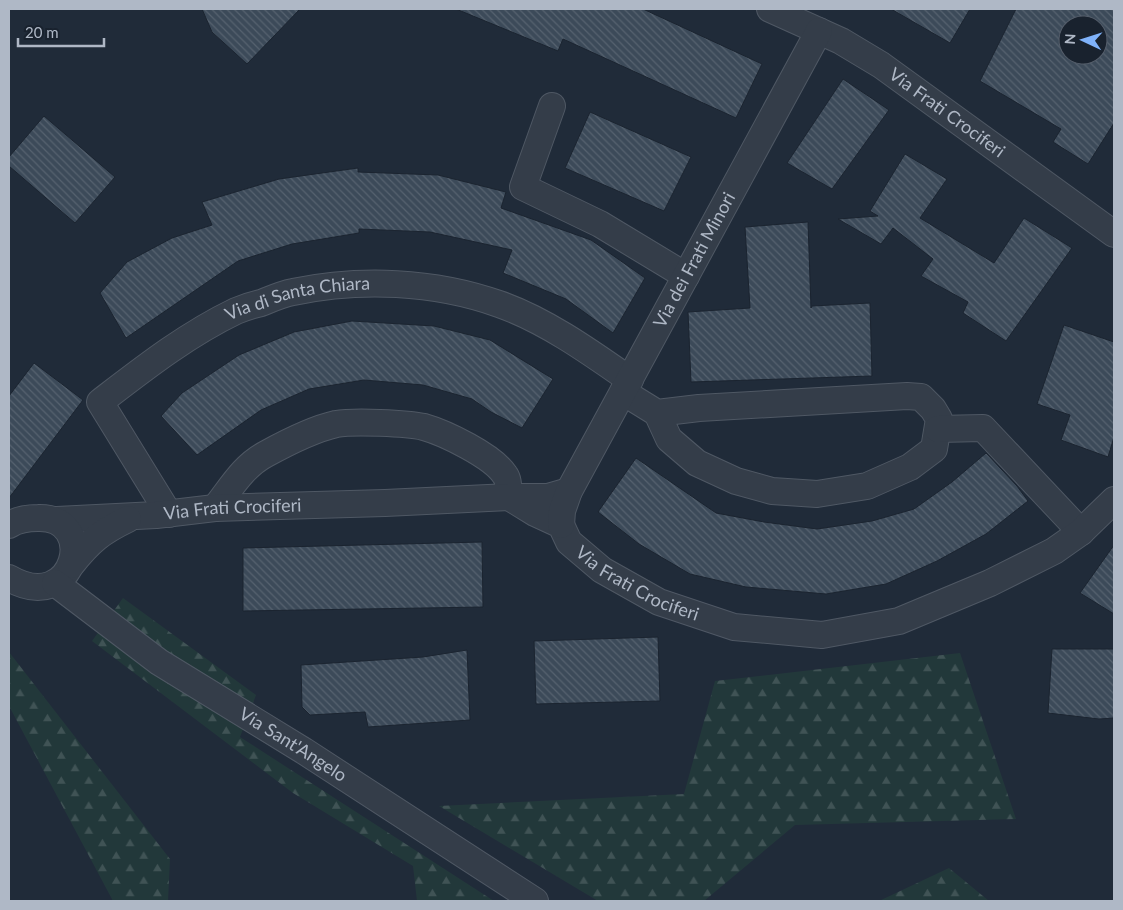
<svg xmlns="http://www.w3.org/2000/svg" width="1123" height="910" font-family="Lato,sans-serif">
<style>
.forest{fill:url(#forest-firs)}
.building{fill:url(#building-back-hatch);stroke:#1b2430;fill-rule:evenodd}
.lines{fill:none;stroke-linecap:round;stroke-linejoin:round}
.street-casing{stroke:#4f5864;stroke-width:28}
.street{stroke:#343d49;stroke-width:26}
.labels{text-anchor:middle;stroke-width:4.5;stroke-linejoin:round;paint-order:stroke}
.street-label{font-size:18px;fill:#afb8c6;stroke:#19222e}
</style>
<defs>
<pattern id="forest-firs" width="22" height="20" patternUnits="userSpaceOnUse" patternTransform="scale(1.25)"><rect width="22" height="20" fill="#22383a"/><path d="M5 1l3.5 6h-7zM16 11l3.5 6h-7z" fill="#405355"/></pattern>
<pattern id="building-back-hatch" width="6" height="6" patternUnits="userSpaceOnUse" patternTransform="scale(1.25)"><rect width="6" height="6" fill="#3c4a59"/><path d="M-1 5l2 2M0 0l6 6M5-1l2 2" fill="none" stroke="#56626f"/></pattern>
</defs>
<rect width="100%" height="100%" fill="#202b39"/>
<path class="forest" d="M 123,598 L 256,695 L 240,737 L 494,901 L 417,901 L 413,866 L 293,793 L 92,641 Z
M 9,652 L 170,859 L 168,901 L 113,901 L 9,706 Z
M 960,653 L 1016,819 L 795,825 L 704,901 L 598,901 L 439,806 L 684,794 L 715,681 Z
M 949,868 L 989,901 L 879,901 Z"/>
<path class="building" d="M 202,9 L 300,9 L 247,64 L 212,32 Z
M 456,9 L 643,9 L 762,64 L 736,118 L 563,39 L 558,51 Z
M 891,9 L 970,9 L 950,43 Z
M 1016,9 L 1114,9 L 1114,123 L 1088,164 L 1053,142 L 1061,129 L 980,81 ZM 1068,25 L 1098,25 L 1098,55 L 1068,55 Z
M 843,79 L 889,110 L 832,189 L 787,163 Z
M 590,112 L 691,157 L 664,211 L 565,168 Z
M 44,116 L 115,177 L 75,223 L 9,166 L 9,157 Z
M 905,154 L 947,179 L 920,218 L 994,263 L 1024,218 L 1072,248 L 1006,341 L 963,313 L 968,302 L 921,276 L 933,259 L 893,228 L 881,244 L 838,219 L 878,216 L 870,211 Z
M 358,168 L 358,172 L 438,175 L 506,192 L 501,208 L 591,240 L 645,278 L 613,333 L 566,299 L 503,273 L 512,250 L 430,232 L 359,229 L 359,233 L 292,244 L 238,261 L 126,338 L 100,293 L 127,262 L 172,238 L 212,225 L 202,202 L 279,179 Z
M 808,222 L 811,308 L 812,306 L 870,303 L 872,376 L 691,382 L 688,312 L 750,308 L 745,227 Z
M 352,321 L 434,326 L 490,340 L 553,379 L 522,428 L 491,412 L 472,399 L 423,385 L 364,380 L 309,389 L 261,410 L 197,455 L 161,416 L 182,393 L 239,355 L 294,332 Z
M 1064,325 L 1114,342 L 1114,437 L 1108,457 L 1061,440 L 1070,415 L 1037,404 Z
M 34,363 L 83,400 L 9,498 L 9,396 Z
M 986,453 L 1017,486 L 1028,501 L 986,534 L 937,561 L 886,584 L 826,594 L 746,587 L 690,574 L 639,544 L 598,512 L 636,458 L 716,513 L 764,522 L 817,529 L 872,521 L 914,509 L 952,482 Z
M 482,542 L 483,607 L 243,611 L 243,548 Z
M 1114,545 L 1114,614 L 1080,593 Z
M 658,637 L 660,701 L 536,704 L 534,641 Z
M 1052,649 L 1114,649 L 1114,718 L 1099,719 L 1048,713 Z
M 467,650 L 470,720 L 368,727 L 365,712 L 310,715 L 302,707 L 301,665 L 423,657 Z"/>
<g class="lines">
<g class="street-casing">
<g id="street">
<path id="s1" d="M 770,9 L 841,41 L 881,65 L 1114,234"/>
<path d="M 552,106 L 523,187 L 600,224 L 686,276"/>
<path d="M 623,392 L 657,413 L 699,408 L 907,396 L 921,397 L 933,409 L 939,419 L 934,449 L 910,467 L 867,486 L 817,494 L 772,491 L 736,481 L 697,463 L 669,439 L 657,413"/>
<path d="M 938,429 L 983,428 L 1081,532"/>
<path id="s2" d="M 509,497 L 535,513 L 561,525 L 569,542 L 602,570 L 659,602 L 734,627 L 822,635 L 899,621 L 990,583 L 1054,551 L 1081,532 L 1114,500"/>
<path d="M 215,508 C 231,488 243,466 266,454 C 286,443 314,429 336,424 C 353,421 407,423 424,427 C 445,433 493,456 505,475 C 509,480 508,490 509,497"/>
<path id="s3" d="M 169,514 L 100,402 C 143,369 186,335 236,311 C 243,308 252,305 261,303 C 271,299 282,294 293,292 C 360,278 434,281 499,304 C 545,320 590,352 630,380"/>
<path id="s4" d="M 57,520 L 156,515 L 215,508 L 385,503 L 509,497 L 548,497 L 569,491"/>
<path d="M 9,525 C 18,519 28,518 38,518 C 99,516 76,617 9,578"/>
<path id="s5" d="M 561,525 L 562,511 L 569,491 L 819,31"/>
<path d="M 71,565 C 90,541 101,532 128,519"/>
<path id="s6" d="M 55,583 L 159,662 L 304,751 L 535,901"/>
</g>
</g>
<use href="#street" class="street"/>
</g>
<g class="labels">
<g class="street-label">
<text dy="6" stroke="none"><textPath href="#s1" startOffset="206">Via Frati Crociferi</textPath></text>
<text dy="6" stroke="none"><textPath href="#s5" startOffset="298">Via dei Frati Minori</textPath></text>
<text dy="6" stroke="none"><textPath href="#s3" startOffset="359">Via di Santa Chiara</textPath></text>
<text dy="6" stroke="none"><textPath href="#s4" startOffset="176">Via Frati Crociferi</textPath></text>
<text dy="6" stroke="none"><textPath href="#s2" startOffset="159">Via Frati Crociferi</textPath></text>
<text dy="6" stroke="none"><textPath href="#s6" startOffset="288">Via Sant'Angelo</textPath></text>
</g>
</g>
<rect width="1123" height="910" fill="none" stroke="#afb8c6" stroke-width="20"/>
<g transform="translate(1083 40) rotate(274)"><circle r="24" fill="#19222e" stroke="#555e6b"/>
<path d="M0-4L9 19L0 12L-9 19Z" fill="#7fb2fa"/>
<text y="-8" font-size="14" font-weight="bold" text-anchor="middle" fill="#afb8c6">N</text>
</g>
<path d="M18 38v8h86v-8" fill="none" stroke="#afb8c6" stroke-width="2.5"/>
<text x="25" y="38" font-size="15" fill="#afb8c6" stroke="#19222e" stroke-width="4" paint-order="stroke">20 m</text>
</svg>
